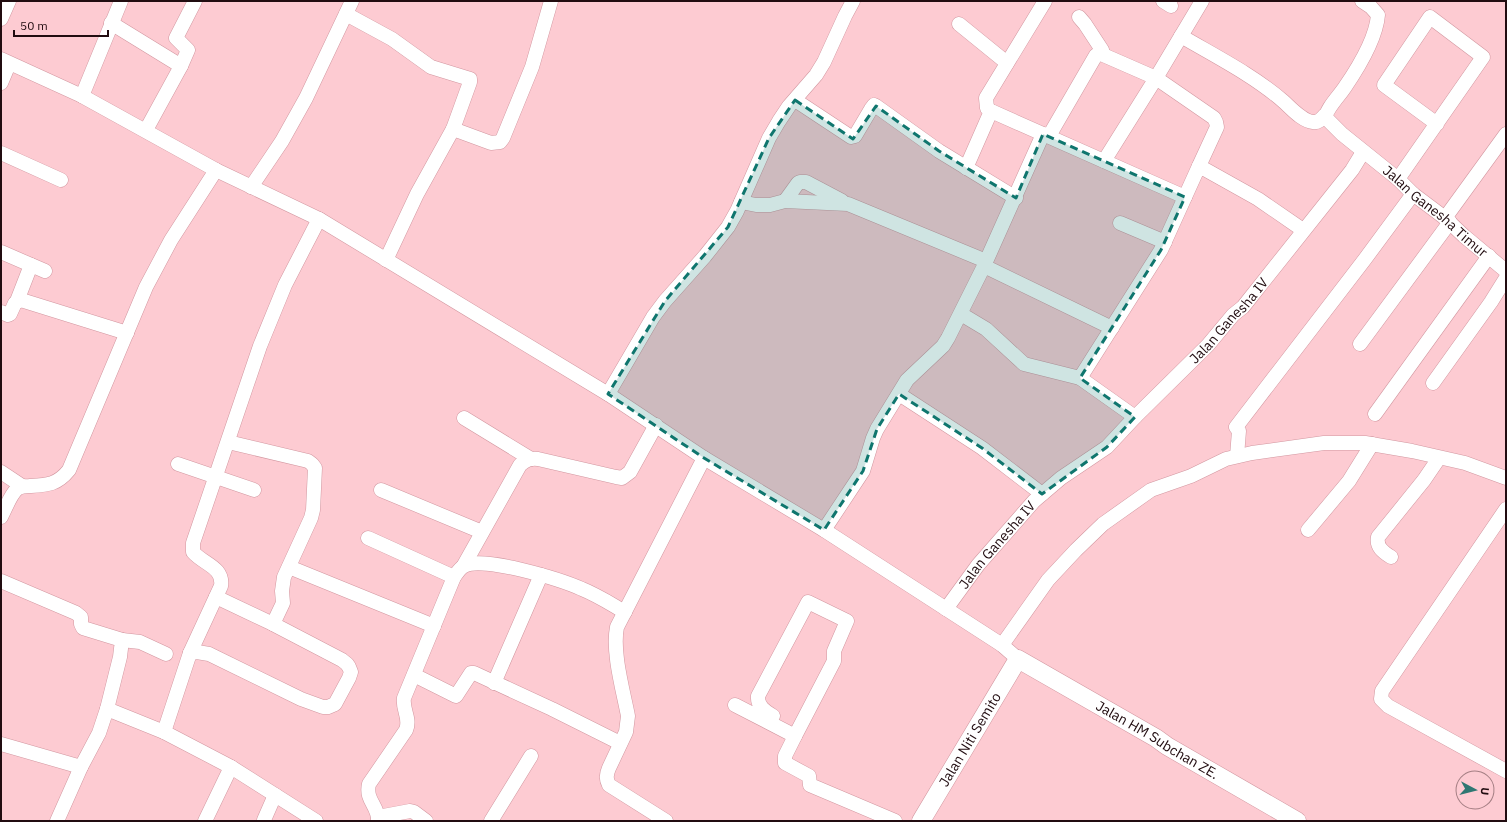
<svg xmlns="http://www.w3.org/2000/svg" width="1507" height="822" font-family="'IBM Plex Sans',sans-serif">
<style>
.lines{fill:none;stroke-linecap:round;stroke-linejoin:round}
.minor-casing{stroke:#d297a0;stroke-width:15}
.major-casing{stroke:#d297a0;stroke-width:19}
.minor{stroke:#fff;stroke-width:14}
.major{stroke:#fff;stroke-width:18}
.marked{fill:#0f766e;fill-opacity:0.2;stroke:#0f766e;stroke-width:3;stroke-dasharray:8 5;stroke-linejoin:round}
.labels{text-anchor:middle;stroke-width:3.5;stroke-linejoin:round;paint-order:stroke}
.street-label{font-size:14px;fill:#210c10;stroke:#fdcbd2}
</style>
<rect width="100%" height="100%" fill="#fdcbd2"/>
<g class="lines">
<g class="minor-casing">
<g id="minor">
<path d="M 1045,1 L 986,98 L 987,108 L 991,111 L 1185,197"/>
<path d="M 1163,1 L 1171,6"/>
<path id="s1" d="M 1362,1 L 1371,7 L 1378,15 C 1376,39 1358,68 1345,87 C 1340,95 1325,110 1326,118 L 1342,134 L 1398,179 L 1413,194 L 1445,218 L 1464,236 L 1506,271"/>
<path d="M 346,14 L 392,39 L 431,67 L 470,79 L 470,82 L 453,129"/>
<path d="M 1079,17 L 1085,24 L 1102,50 L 1103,54"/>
<path d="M 1,19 L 9,1"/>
<path d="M 111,23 L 181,66 L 146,130"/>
<path d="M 959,24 L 1007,63"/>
<path d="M 1181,36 C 1215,56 1253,75 1283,101 C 1291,108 1302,121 1313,122 C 1319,123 1322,118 1325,115"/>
<path d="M 1,59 L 82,96 L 216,170 L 319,219 L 608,394 L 704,458 L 824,530 L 1002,645 L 1018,659"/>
<path d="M 181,66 L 188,50 L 176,38 L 195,1"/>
<path d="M 1,83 L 9,64"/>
<path d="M 82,96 L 121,1"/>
<path d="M 795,100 L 851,137 L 855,136 L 871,109 L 874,105 L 876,106 L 939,151 L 1016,198"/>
<path d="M 1049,136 L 1096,55 L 1101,54 L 1156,78 L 1214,118 L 1216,122 L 1217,127 L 1199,166"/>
<path d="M 1,153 L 61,180"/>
<path d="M 1104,161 L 1156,78 L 1202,1"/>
<path d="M 966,168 L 991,111"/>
<path d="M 1398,179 C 1427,138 1455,97 1483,57 L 1430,17 L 1384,85 L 1437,124"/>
<path d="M 251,187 L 282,141 L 306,98 L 352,1"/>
<path d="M 785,201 L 798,183 L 800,182 L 806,182 L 842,201"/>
<path d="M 741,202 L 756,205 L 770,205 L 785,201 L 848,204 L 986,261"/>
<path d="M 1445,218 L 1506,134"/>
<path d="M 1120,223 L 1165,242"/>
<path d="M 1,252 L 45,271"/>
<path d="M 386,260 L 417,194 L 453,129 L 491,143 L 500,142 L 503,138 L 532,67 L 551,1"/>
<path d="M 984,266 L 1112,328"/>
<path d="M 17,301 L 31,265"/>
<path d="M 1,312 L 8,315 L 10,314 L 15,303 L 21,300 L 127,333"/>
<path d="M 961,314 L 986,329 L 1024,364 L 1080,378 L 1135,417"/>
<path d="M 1360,344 L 1450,222"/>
<path d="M 1080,378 L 1161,250 L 1199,166 L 1258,199 L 1303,230"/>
<path d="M 1433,383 L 1491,302 L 1506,278"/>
<path d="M 608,394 L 653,317 L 665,301 L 705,256 L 728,227 L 737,211 L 769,138 L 779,121 L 789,106 L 816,75 L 824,62 L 845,16 L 853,1"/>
<path d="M 899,394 L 982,448 L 1042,494"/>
<path d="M 1375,414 L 1489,256"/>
<path d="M 464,418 L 531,459"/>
<path d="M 228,442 L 308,461 L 312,464 L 315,468 L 313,510 L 311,518 L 284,577 L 282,591 L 283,603 L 273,624"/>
<path d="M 1237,456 L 1239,431 L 1236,427 L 1365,259 L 1413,194"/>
<path d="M 178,464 L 254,490"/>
<path d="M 1,472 L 22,486"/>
<path d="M 381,490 L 482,532"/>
<path d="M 1506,509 L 1382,691 L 1381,699 L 1388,706 L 1506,771"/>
<path d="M 1,517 C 6,508 10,495 17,489 C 21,486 25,486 29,486 C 47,485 57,485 69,470 L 146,287 L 171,240 L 216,170"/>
<path d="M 824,530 L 863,471 L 873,438 L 877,429 L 907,380 L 943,346 L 948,338 L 984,266 L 1043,134"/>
<path d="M 1308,530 L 1349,481 L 1372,444"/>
<path d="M 368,538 L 454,577"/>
<path d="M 1391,557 C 1383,552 1376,547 1378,537 L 1424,480 L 1439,458"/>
<path d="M 464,565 L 520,465 C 526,460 530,458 538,459 L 616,477 L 622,478 L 630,472 L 656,425"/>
<path d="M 289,567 L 434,626"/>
<path d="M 1,581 L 76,613 L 81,617 L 81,624 L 83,628 L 122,640 L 120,657 L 107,709"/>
<path id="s2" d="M 946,609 L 978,565 L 1034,501 L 1061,478 L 1107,447 L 1135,417 L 1208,345 L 1233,315 L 1243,307 L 1352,170 L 1363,152"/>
<path d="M 122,640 L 140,642 L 166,654"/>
<path d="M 1002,645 L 1048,580 L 1076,550 L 1103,524 L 1151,490 L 1191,476 L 1226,459 L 1252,453 L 1324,443 L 1365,443 L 1412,451 L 1465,463 L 1506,478"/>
<path d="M 190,653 L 197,652 L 209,654 L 301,699 L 323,707 L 328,707 L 335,704 L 349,678 L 351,672 L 349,667 L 347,664 L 342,660 L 273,624 L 216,597"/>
<path d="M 414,675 L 456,696 L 471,673 L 474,673 L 552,709 L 620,743"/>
<path d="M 494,683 L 541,575"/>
<path d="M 735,705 L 795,736 L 834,661 L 834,651 L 847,621 L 808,602 L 758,696 C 757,706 765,711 773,716 L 769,722"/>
<path d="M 164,732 L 190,653 L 221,586 C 224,567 203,564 193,552 L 193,543 L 260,346 L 285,285 L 319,219"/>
<path d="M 795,736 L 785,756 L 785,763 L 809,776 L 810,785 L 895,821"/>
<path d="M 1,744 L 81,767"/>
<path d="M 378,817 L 410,811 L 414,812 L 426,821"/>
<path d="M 264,820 L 275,795"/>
<path d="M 57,821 L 81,767 L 99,733 L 107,709 L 164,732 L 231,767 L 316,821"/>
<path d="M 205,821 L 231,767"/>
<path d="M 378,821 C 379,806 365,801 369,784 L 406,730 C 411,718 402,710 404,698 L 454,577 C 457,573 460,568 464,566 C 482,555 562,580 582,589 C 597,595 611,604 625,612"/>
<path d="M 491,821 L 531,756"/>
<path d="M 666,821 L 609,785 C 606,779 606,775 609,768 L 626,732 L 628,716 C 623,690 612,652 617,627 L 704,458"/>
</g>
</g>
<g class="major-casing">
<g id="major">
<path id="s3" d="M 921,821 L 1018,659 L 1156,738 L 1167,746 L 1297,821"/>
</g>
</g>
<use href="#minor" class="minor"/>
<use href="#major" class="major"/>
</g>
<path class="marked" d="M 795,100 L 853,139 L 876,106 L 939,151 L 1016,198 L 1043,134 L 1185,197 L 1161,250 L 1080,378 L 1135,417 L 1107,447 L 1042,494 L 982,448 L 899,394 L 877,429 L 863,471 L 824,530 L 704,458 L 608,394 L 665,301 L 728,227 L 769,138 Z"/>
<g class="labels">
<g class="street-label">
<text dy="5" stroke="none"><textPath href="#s1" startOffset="282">Jalan Ganesha Timur</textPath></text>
<text dy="5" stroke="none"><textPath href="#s2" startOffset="406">Jalan Ganesha IV</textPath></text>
<text dy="5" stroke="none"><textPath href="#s2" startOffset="82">Jalan Ganesha IV</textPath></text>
<text dy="5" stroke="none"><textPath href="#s3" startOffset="95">Jalan Niti Semito</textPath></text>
<text dy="5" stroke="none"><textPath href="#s3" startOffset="350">Jalan HM Subchan ZE.</textPath></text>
</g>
</g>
<rect width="1507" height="822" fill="none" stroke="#210c10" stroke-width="4"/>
<g transform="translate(1475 790) rotate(97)"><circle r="19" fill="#fdcbd2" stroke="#a57f84"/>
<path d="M0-3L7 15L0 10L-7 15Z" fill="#2f7772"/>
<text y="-6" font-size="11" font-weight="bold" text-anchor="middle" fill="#210c10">U</text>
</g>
<path d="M14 30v6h94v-6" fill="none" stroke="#210c10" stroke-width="2"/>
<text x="20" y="30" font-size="12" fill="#210c10" stroke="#fdcbd2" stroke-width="3" paint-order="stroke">50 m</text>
</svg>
